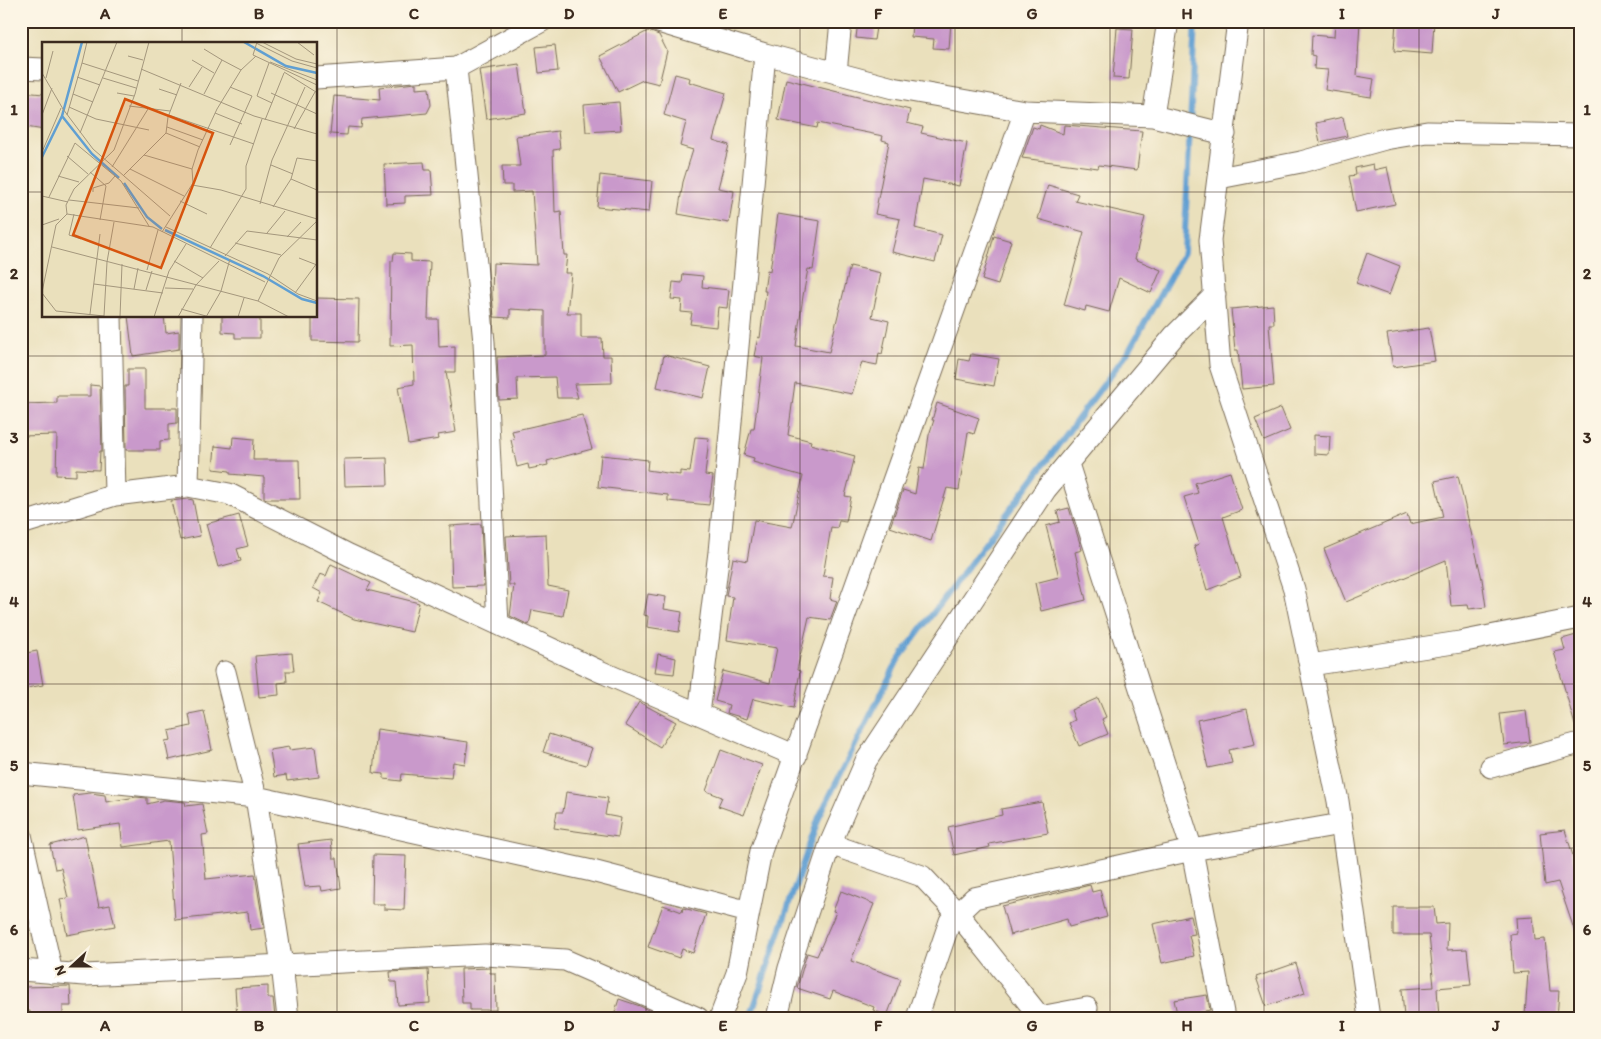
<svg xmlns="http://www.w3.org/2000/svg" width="1601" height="1039" font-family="Itim,sans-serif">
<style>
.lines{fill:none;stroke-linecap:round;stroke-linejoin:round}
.stream{stroke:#609fd2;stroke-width:6}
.building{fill:#c999cb}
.minor-casing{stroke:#786a55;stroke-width:23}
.minor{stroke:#fff;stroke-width:21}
.grid{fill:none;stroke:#3b2a1e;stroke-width:1;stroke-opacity:0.55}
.inset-river{fill:none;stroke:#609fd2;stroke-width:2.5}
.inset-road{fill:none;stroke:#a4977d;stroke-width:1}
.view{fill:#d7540e;fill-opacity:0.15;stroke:#d7540e;stroke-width:2.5}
.inset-edge{fill:none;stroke:#3b2a1e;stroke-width:2.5}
.neatline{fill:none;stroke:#3b2a1e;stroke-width:2}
.grid-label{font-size:16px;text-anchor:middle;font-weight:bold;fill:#3b2a1e}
</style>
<rect width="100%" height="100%" fill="#fcf5e5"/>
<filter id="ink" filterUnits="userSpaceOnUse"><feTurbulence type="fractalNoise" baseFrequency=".02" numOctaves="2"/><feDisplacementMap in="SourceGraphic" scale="10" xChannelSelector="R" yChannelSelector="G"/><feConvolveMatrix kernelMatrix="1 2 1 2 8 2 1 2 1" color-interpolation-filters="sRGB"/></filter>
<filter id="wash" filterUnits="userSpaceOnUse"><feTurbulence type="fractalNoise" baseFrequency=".0096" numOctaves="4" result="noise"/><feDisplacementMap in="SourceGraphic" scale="20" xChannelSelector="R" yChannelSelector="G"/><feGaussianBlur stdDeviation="1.12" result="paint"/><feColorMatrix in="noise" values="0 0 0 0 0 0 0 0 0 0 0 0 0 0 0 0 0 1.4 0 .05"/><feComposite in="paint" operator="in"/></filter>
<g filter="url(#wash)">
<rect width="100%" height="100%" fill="#eae0bc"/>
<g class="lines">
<path class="stream" d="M 750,1018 L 819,817 L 898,660 L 1130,349 L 1184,252 L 1195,21"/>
</g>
<g id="blocks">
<path class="building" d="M 858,21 L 877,21 L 874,40 L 856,38 Z
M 912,21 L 951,21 L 949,49 L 933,48 L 934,39 L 911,37 Z
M 1335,21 L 1360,21 L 1357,76 L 1374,79 L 1371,97 L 1325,90 L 1328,70 L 1314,69 L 1315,56 L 1311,55 L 1312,35 L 1334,37 Z
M 1396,21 L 1434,21 L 1432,54 L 1394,51 Z
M 1117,28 L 1133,29 L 1129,79 L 1113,78 Z
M 648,31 L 659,35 L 667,51 L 659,84 L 643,80 L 618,92 L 600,56 Z
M 555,45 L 558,71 L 539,73 L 536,47 Z
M 519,64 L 526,113 L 486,119 L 479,70 Z
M 675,74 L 690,78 L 689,82 L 726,93 L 713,140 L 729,145 L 718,188 L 734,191 L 729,223 L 678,214 L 683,182 L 693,150 L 680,146 L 686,122 L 664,115 Z
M 786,79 L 910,110 L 907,123 L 923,127 L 921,133 L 967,143 L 959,186 L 923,179 L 915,228 L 942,235 L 935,262 L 892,252 L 900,219 L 875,214 L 889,142 L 882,140 L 883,136 L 818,123 L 817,128 L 778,120 Z
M 416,83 L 416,89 L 429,88 L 431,105 L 427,113 L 362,119 L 361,128 L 348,127 L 347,135 L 330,134 L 334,96 L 380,100 L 379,87 Z
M 21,92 L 44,94 L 44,130 L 26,127 L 27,114 L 21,113 Z
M 619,102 L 621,130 L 586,132 L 584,105 Z
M 1343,117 L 1347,136 L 1320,142 L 1316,123 Z
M 1040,125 L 1063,134 L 1064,125 L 1142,131 L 1137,170 L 1099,165 L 1098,168 L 1022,158 L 1033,127 L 1039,129 Z
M 558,131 L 560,149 L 553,150 L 555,212 L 561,211 L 564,255 L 567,255 L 565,273 L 571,273 L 567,313 L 581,313 L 581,338 L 602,338 L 603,356 L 611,356 L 612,383 L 574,384 L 578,398 L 557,398 L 555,377 L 517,378 L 518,399 L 499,400 L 497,357 L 545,355 L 545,311 L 510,309 L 510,318 L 494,317 L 492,294 L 493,263 L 537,265 L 532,191 L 512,192 L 512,185 L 503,185 L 502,166 L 520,166 L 516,136 Z
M 424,162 L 425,170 L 431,170 L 433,195 L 405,196 L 405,203 L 386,204 L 384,164 Z
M 1373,164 L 1374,170 L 1387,167 L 1395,204 L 1356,212 L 1349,176 L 1356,175 L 1355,168 Z
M 600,175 L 652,181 L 649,212 L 597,207 Z
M 1048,185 L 1078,194 L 1075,201 L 1145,217 L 1135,259 L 1161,270 L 1151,293 L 1119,278 L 1109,312 L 1086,306 L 1085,311 L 1064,305 L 1084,232 L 1038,219 Z
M 778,214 L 820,221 L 813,270 L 808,269 L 803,296 L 796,346 L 829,352 L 850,266 L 881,273 L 872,317 L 889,321 L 882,354 L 879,353 L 877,365 L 862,362 L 852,394 L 795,383 L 788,435 L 811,441 L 810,444 L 855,456 L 845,496 L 851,497 L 846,522 L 839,521 L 837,528 L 831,527 L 823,576 L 833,577 L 830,599 L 837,601 L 830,620 L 809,617 L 797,670 L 800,671 L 794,708 L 753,699 L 747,719 L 727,713 L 729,705 L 715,701 L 723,671 L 770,683 L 777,648 L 727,640 L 733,597 L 726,596 L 733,558 L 747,561 L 754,520 L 792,527 L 803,476 L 753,462 L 754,458 L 744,455 L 751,429 L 754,429 L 763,358 L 754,356 L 758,337 L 760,338 L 766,291 L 764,291 L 767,270 L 770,271 Z
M 994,236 L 1011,241 L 998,285 L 982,280 Z
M 394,253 L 411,254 L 411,261 L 430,262 L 428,319 L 438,319 L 439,347 L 455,346 L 455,372 L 446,372 L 456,432 L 438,435 L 439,439 L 408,444 L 398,387 L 414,384 L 413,345 L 390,346 L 391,261 L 393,261 Z
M 1367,253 L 1400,266 L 1389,295 L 1356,283 Z
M 683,274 L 703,276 L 702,287 L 729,290 L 727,308 L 718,307 L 716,327 L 690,324 L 692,313 L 681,312 L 682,300 L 671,299 L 673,282 L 682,283 Z
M 316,298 L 359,299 L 358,342 L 312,341 L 312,316 L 316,316 Z
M 1273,305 L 1274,324 L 1269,324 L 1274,386 L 1242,389 L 1238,350 L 1235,350 L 1231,309 Z
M 128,316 L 164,316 L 166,333 L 179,331 L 179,349 L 133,356 Z
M 222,316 L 260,316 L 260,338 L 235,338 L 235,333 L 222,332 Z
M 1429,328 L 1435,361 L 1393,367 L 1387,334 Z
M 971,354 L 999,359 L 994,386 L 956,379 L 959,359 L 969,361 Z
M 664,355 L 710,367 L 703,398 L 657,387 Z
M 128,369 L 145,369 L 145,408 L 177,408 L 177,423 L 169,424 L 169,440 L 160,441 L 160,450 L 126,450 L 125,386 L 128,386 Z
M 90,385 L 100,386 L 102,451 L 100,451 L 99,470 L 76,469 L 76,476 L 56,475 L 57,435 L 21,436 L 21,404 L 57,403 L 57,396 L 90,396 Z
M 937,403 L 979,418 L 974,434 L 968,432 L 959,490 L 947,488 L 931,541 L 890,527 L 903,490 L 915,494 L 919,468 L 924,469 L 929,435 L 934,420 L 932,420 Z
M 1281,408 L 1290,430 L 1264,441 L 1255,419 Z
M 582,415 L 592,449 L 547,461 L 548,465 L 529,469 L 528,464 L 517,467 L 511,440 L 514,439 L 512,431 Z
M 1314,435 L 1330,436 L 1329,455 L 1314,454 Z
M 233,437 L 254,439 L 253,460 L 299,460 L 300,499 L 267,499 L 264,498 L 264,477 L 230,474 L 230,471 L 213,469 L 215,446 L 232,448 Z
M 695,437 L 709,438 L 705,475 L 713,476 L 709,505 L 668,501 L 668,495 L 598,487 L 601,455 L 648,460 L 647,470 L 680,475 L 680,471 L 690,472 Z
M 387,458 L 388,485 L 345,486 L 344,459 Z
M 1230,472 L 1242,510 L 1223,517 L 1241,577 L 1207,590 L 1194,546 L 1199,544 L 1184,497 L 1198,493 L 1195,483 Z
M 1458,476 L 1482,579 L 1486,607 L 1469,609 L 1468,605 L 1451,606 L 1446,560 L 1346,602 L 1324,549 L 1407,514 L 1410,524 L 1443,517 L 1435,481 Z
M 188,499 L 193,500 L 200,536 L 180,540 L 171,501 Z
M 1069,508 L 1082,550 L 1075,552 L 1086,600 L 1041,611 L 1035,583 L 1059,577 L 1046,526 L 1060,522 L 1057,511 Z
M 239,515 L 248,546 L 237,549 L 241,561 L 218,567 L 206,524 Z
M 481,524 L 484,586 L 452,587 L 450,526 Z
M 546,534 L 548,586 L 568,590 L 563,616 L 532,610 L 529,625 L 510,616 L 514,585 L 509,585 L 506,536 Z
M 331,564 L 371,583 L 367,590 L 419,603 L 412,632 L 354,619 L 318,602 L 322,593 L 313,588 L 320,574 L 326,576 Z
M 648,594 L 666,597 L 664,609 L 682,612 L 679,632 L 647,627 L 648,616 L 644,615 Z
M 1580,634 L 1580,725 L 1575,725 L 1554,652 L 1565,650 L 1562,639 Z
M 37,651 L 43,685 L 21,689 L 21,654 Z
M 292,653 L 294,671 L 286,671 L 287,682 L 278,683 L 279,695 L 259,697 L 255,656 Z
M 658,654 L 676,658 L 674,674 L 655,672 Z
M 1098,698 L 1106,717 L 1102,719 L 1108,734 L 1079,746 L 1069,723 L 1075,720 L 1071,710 Z
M 639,702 L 676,722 L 660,747 L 625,725 Z
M 1247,709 L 1255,744 L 1229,750 L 1232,763 L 1208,768 L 1197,720 Z
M 204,711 L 212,750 L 169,760 L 165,741 L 171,740 L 169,731 L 191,726 L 189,714 Z
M 1526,711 L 1530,742 L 1504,745 L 1500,714 Z
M 377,729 L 468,742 L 465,764 L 453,762 L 451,778 L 402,774 L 401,781 L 384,779 L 384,774 L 373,773 Z
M 549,734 L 592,748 L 586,765 L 543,752 Z
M 289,747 L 289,750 L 315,747 L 319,777 L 287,781 L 286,775 L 274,777 L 270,750 Z
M 721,750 L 762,765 L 744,815 L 718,806 L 722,797 L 706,791 Z
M 566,792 L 608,798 L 605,815 L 621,818 L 618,837 L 554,828 L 557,812 L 563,812 Z
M 90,793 L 105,795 L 106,802 L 136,797 L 147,798 L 147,804 L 164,800 L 185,802 L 186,806 L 202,804 L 208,834 L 202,835 L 206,879 L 255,874 L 264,928 L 250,930 L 248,912 L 175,920 L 169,841 L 123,847 L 120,824 L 78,830 L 73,795 Z
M 1042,802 L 1048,833 L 989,844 L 990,847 L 954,855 L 948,827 L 1002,815 L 1001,809 Z
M 1565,830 L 1580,878 L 1580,938 L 1577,938 L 1558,882 L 1545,885 L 1540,833 Z
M 85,836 L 99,907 L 110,905 L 115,926 L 67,935 L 60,899 L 68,898 L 61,868 L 55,869 L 50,845 Z
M 331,840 L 333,858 L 337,858 L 341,888 L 322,891 L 321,886 L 305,887 L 298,844 Z
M 373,855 L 406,856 L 404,910 L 384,909 L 384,904 L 372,904 Z
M 1090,885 L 1092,892 L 1100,890 L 1107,917 L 1069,927 L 1067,919 L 1010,935 L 1002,906 Z
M 841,891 L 874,904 L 851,961 L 901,979 L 887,1016 L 873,1010 L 874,1007 L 833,991 L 830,999 L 797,988 L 807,953 L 817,956 L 836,912 L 833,911 Z
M 663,905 L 682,912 L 683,908 L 706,914 L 693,953 L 682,949 L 679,958 L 648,947 Z
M 1393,907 L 1434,907 L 1436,924 L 1448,923 L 1447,950 L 1467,949 L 1471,985 L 1437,988 L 1439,1018 L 1404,1018 L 1402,989 L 1434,987 L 1429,935 L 1393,935 Z
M 1191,916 L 1195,934 L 1189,935 L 1194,956 L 1162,963 L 1153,924 Z
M 1533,917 L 1535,940 L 1545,939 L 1550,991 L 1559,991 L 1557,1018 L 1525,1016 L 1528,972 L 1513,973 L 1510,934 L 1517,933 L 1516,918 Z
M 1296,963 L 1305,993 L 1266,1006 L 1256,977 Z
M 490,968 L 490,973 L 495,973 L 496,1010 L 470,1010 L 470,1003 L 462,1003 L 461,969 Z
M 428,970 L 430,1003 L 398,1005 L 396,982 L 391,982 L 390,972 Z
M 70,986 L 71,1006 L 63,1006 L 63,1018 L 30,1018 L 30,1011 L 21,1011 L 21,987 Z
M 268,986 L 268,998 L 273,998 L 275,1018 L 237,1018 L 235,988 Z
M 1207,995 L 1210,1010 L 1205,1011 L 1206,1018 L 1178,1018 L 1174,1000 Z
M 619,999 L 640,1006 L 664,1018 L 613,1018 Z"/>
</g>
</g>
<g filter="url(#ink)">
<use href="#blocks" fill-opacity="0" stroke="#786a55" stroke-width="1"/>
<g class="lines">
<g class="minor-casing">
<path id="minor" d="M 655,21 L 765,54 L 893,88 L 1025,111 L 1153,116 L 1225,134
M 1238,21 L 1210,240 L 1220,365 L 1294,589 L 1338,801 L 1369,1018
M 21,68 L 44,69
M 456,68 L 484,342 L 498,624
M 836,73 L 841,21
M 316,78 L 456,68 L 542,21
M 1153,116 L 1168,21
M 1219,178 L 1301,162 L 1385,139 L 1427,132 L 1580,135
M 111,316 L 115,495
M 1068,464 L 1192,850 L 1224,1018
M 188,486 L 192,316
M 21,524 L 115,495 L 188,486 L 229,494 L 349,555 L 597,670 L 796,756
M 1310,665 L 1460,642 L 1580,618
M 225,672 L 256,797 L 282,965 L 288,1018
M 699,714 L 719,552 L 765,54
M 1491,767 L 1580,743
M 21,773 L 256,797 L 592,871 L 749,912
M 21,835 L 52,973
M 830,844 L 922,876 L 958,914 L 1040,1017 L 1087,1008
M 21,970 L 85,975 L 485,955 L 565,960 L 698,1018
M 720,1018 L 737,973 L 761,851 L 1025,111
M 777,1018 L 789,968 L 830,844 L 866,761 L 1046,489 L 1174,336 L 1215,295
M 917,1018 L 950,921 L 974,898 L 1192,850 L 1341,824"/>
</g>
<use href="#minor" class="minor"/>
</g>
</g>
<path class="grid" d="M 182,21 L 182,44M 337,21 L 337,1018M 491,21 L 491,1018M 646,21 L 646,1018M 800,21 L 800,1018M 955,21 L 955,1018M 1110,21 L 1110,1018M 1264,21 L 1264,1018M 1419,21 L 1419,1018M 21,192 L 44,192M 316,192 L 1580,192M 182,316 L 182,1018M 21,356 L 1580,356M 21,520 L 1580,520M 21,684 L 1580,684M 21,848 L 1580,848"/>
<g transform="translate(42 42)">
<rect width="275" height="275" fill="#eae0bc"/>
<path class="inset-river" d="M 202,0 L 244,24 L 275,31M 20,74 L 50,112 L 77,136M 0,115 L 20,74 L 40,0M 82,141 L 105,175 L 120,187M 123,188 L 221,234 L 260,257 L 275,261"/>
<path class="inset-road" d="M 45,0 L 40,21 L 96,39M 215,0 L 211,13 L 275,43M 220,0 L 254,17 L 275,22M 255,0 L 272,13M 214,1 L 250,19 L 275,26M 162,7 L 180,18 L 162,52M 86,14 L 101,18M 150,18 L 172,31M 180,18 L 199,28 L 214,14M 228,20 L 275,38M 227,21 L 215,54 L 230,61M 99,27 L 212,74 L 275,92M 242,30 L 274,50M 0,31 L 21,67 L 51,107 L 128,174M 35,35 L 58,43M 4,36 L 11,9M 61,36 L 94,46M 147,45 L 160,25M 188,45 L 210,54 L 188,103M 117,47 L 135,53M 75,51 L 92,54M 229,51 L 275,72M 31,52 L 51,60M 87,64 L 128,69M 27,65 L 54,77 L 107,88M 173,71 L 200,82M 0,73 L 10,46M 25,73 L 40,21M 127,73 L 212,102M 223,78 L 242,31M 125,85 L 161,98M 252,87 L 273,50M 38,91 L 75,0M 124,91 L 158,105M 0,110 L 19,66M 102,113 L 150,127M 25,114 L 46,132M 229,123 L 251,132M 70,125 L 106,67M 88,127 L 142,154M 48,130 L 64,144 L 58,178M 16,134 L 37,140M 81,134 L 124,91 L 126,75 L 139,41M 249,137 L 275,148M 150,143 L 179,148 L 275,177M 51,150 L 51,146 L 67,141 L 73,134M 0,154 L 26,160M 7,155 L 33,101 L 79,139 L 107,184M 27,158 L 97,166M 138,159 L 165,172M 218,162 L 230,118 L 263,45M 231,165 L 249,137 L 255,116 L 275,119M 25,172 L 24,163 L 32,147 L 72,108 L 93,52 L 107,0M 32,172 L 27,193 L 39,197M 0,183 L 17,177M 124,185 L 226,232 L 256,252 L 275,259M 120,190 L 151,141 L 150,127 L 156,108 L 175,67 L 199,28M 225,191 L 243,169M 245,195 L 259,180M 193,201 L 239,213M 10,205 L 216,259 L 247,275M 168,206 L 204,147 L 204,124 L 220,77M 183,214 L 205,189 L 275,198M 257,216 L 275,223M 132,219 L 161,236M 105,228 L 116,188M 52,242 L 121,251M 123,246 L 151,247M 92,247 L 96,226M 104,248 L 110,229M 0,250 L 14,183 L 25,172 L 111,185 L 223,240M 0,251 L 14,269 L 62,274M 253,251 L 275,221M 216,259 L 237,216 L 275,179M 139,267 L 164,274M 48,272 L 58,192M 62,274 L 65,220 L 72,180M 78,275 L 80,222M 112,275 L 127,229 L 144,202M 136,275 L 154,243 L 177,219M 164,275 L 179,249 L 188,217M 196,275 L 202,256"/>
<path class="view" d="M 83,57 L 171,91 L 119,226 L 31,193 Z"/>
<rect width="275" height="275" class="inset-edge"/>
</g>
<rect width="1601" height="1039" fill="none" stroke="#fcf5e5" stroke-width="55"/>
<g transform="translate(72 966) rotate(249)" stroke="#fcf5e5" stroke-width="4" paint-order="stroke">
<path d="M0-4L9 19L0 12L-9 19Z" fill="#3b2a1e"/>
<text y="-8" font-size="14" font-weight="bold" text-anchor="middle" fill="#3b2a1e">N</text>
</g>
<rect x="28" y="28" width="1546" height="984" class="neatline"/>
<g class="grid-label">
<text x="105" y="19">A</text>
<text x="259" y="19">B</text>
<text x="414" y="19">C</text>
<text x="569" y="19">D</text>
<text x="723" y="19">E</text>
<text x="878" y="19">F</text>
<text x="1032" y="19">G</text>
<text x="1187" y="19">H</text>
<text x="1342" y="19">I</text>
<text x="1496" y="19">J</text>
<text x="14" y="115">1</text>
<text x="1587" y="115">1</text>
<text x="14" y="279">2</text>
<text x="1587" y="279">2</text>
<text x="14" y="443">3</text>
<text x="1587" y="443">3</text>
<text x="14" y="607">4</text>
<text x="1587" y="607">4</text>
<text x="14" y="771">5</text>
<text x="1587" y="771">5</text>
<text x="14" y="935">6</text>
<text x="1587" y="935">6</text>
<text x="105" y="1031">A</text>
<text x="259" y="1031">B</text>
<text x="414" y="1031">C</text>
<text x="569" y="1031">D</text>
<text x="723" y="1031">E</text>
<text x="878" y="1031">F</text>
<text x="1032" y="1031">G</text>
<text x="1187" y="1031">H</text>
<text x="1342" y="1031">I</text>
<text x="1496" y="1031">J</text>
</g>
</svg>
